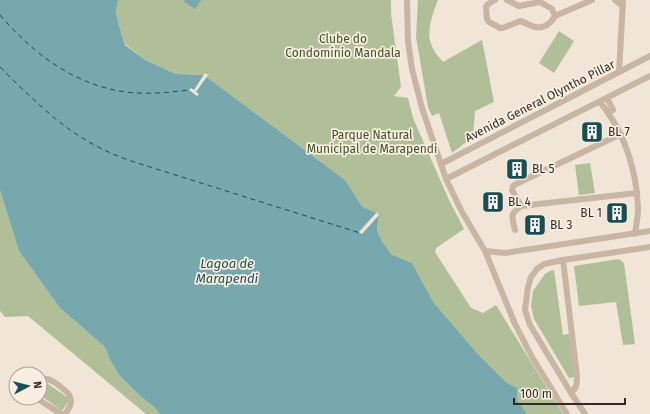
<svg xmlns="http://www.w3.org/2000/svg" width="650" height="414" font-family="'Fira Sans',sans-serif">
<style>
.green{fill:#b0bf97}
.water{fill:#76a8ad}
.pier{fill:#f0e5d6}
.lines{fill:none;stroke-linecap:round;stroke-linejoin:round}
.ferry{stroke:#1b4e54;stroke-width:1;stroke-dasharray:5 4;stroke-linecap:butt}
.street{stroke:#c8b5a3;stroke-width:6}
.labels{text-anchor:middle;stroke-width:3.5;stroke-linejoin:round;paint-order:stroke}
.park-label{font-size:12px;fill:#415129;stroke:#f8efe2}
.street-label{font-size:12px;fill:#332a25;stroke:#f8efe2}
.poi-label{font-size:12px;fill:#332a25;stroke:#f8efe2;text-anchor:start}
.water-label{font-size:13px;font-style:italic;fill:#1b4e54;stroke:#f8efe2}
</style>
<rect width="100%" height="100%" fill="#f0e5d6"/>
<path class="green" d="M 118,0 L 391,0 L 391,14 L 401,87 L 394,96 L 408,98 L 413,118 L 449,200 L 464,229 L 436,248 L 435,252 L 471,308 L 483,313 L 496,305 L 563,414 L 527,414 L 517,400 L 516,388 L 507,383 L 477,353 L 434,303 L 412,263 L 391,254 L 382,241 L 377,230 L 379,215 C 374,210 367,210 362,206 L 345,180 L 204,75 L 176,74 L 145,60 L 125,44 L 118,22 L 116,12 Z
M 418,0 L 438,0 C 433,12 425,34 432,46 C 434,52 439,57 443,62 L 482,40 L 494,102 L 475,111 L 473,137 L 452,153 L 439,113 L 432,116 L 428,107 L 416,37 Z
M 559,31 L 574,41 L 554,73 L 539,63 Z
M 590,163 L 595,193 L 579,195 L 575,165 Z
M 0,190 L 19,251 L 60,308 L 105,347 L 110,360 L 119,375 L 140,396 L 154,407 L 160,414 L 146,414 L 28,316 L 5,317 L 0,311 Z
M 619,259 L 624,263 L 635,344 L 623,345 L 616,302 L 579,306 L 574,266 Z
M 554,270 L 563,335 L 569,334 L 575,377 L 569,378 L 534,319 L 531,306 L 533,291 L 545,274 L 550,271 Z
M 45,382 L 70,399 L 62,411 L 40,395 L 40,390 Z"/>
<path class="water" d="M 0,0 L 118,0 L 116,12 L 118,22 L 125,45 L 145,60 L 176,74 L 204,75 L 345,180 L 362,206 C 367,210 374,210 379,215 L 377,230 L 382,241 L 391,254 L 412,263 L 434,303 L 477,353 L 507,383 L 517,388 L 517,400 L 527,414 L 160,414 L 154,407 L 140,396 L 119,375 L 110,360 L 105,347 L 60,308 L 19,251 L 0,190 Z
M 185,0 L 201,0 L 195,9 L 184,2 Z"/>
<path class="pier" d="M 205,73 L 208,75 L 196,92 L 199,94 L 197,96 L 189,90 L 191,88 L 194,90 Z
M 377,212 L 379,215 L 362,234 L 359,232 Z"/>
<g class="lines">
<path class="ferry" d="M 0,15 C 35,56 81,90 137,93 C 155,94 172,92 189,90
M 0,67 C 11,78 22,89 33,99 C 64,128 91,147 131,161 L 360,233"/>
<path class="street" d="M 407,0 L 408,41 L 412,69 L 422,108 L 446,179 L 462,212 L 485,251 L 515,324 L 532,357 L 567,414
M 495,0 L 488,4 L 486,7 L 487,19 L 489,22 L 500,28 L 503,28 L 520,21 C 525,22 530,26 535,27 C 544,29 551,23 555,16
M 507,0 L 519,6 L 540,2 L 552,9 L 555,16 L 592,0
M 615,0 L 623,6
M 619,72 L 623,0
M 607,98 L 613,110
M 600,102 C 621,128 633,160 637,193 C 637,198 638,204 638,209 C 638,217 636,225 635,234
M 441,164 L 650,56
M 446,179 L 650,76
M 521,206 L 512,190 L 513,186 L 516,184 L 621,134
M 515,230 C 512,216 509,215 521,206 L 637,193
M 485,251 L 505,253 L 650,231
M 563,260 L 577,376 C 577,383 577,388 571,393
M 40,380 C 50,375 61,388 68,393 C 74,401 70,407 65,414
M 38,398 L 41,401 L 61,414
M 585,414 L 571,393 L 530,325 L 525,310 L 528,287 L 531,277 L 537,269 L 544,264 L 563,260 L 650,247"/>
</g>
<defs>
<g id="building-square" transform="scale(1.15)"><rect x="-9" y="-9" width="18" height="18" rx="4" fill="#1b4e54" stroke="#f8efe2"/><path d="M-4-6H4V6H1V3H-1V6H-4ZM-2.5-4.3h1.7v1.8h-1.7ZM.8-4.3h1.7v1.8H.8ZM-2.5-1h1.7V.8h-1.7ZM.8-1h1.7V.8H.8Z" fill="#fff"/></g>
</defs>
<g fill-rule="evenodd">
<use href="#building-square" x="592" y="132"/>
<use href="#building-square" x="517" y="169"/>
<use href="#building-square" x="493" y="202"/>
<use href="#building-square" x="617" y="213"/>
<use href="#building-square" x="535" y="225"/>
</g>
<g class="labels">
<g class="park-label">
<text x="343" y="43">Clube do<tspan x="343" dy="14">Condomínio Mandala</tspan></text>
<text x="372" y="139">Parque Natural<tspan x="372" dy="14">Municipal de Marapendi</tspan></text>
</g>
<g class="street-label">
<text transform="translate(540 101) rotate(-27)" y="4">Avenida General Olyntho Pillar</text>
</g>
<g class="poi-label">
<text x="608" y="136">BL 7</text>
<text x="532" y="173">BL 5</text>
<text x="508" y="206">BL 4</text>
<text x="602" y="217" text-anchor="end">BL 1</text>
<text x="550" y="229">BL 3</text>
</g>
<g class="water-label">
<text x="227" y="268">Lagoa de<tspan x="227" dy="15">Marapendi</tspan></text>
</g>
</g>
<g transform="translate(28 386) rotate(83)"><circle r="19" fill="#f8efe2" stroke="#a9a096"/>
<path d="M0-3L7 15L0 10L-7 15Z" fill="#1b4e54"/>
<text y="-6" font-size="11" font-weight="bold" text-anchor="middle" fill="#332a25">N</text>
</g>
<path d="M514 398v6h111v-6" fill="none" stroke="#332a25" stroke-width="2"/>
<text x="520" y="398" font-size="12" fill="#332a25" stroke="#f8efe2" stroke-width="3" paint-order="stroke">100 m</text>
</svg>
